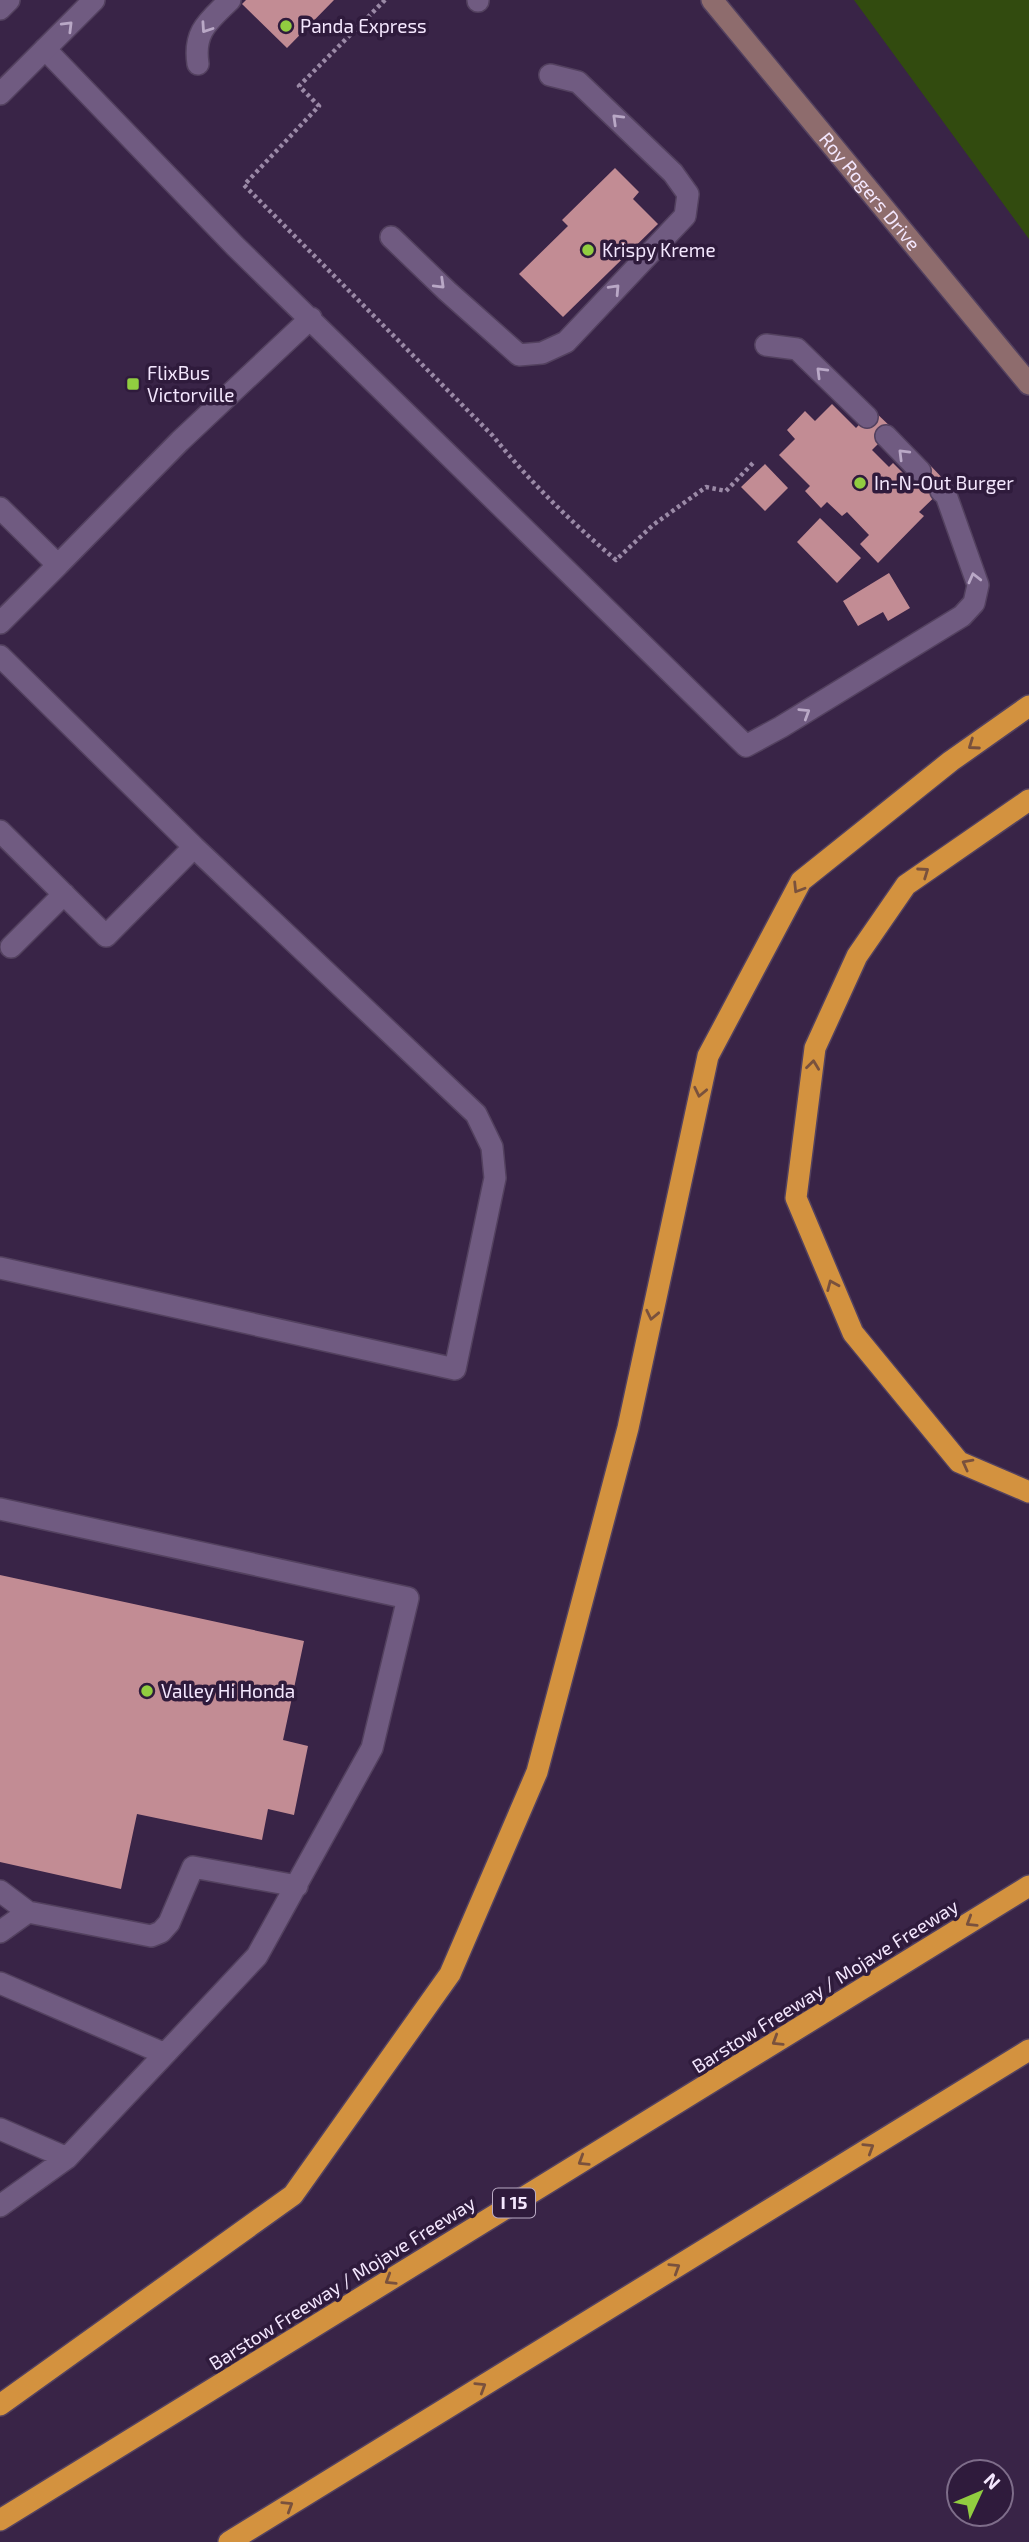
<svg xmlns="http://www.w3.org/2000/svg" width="1029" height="2542" font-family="'Exo 2',sans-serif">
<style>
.green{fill:#324b0f}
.building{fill:#c28c94}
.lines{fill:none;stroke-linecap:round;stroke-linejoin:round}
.service-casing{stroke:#53415f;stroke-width:24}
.tertiary-casing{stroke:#53415f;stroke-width:24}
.secondary-casing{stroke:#53415f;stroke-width:24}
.motorway-casing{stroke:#53415f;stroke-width:24}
.path{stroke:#9b8aa7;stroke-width:4.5;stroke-dasharray:3.5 3.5;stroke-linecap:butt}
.service{stroke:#705b81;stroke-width:21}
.tertiary{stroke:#705b81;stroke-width:21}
.secondary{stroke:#8e6c6d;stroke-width:21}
.motorway{stroke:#d3923f;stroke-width:21}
.oneway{stroke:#b9a8c6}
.oneway2{stroke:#79513d}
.poi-dot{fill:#91cd40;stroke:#2f1b3c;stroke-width:2.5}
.labels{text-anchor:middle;stroke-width:7;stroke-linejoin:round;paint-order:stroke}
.shield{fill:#2f1b3c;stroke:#b9aac4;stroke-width:2}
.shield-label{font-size:18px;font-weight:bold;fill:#f4e7fe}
.poi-label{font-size:19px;fill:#f4e7fe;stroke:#2f1b3c;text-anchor:start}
.street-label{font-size:19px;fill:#f4e7fe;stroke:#2f1b3c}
</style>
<rect width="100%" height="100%" fill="#392447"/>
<path class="green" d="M 854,0 L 1029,0 L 1029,239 Z"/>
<path class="building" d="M 246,0 L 334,0 L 287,48 L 242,4 Z
M 615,168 L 639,192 L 633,199 L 658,224 L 563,317 L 519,274 L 568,226 L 562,220 Z
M 832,404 L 856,428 L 873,410 L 893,429 L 872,450 L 889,467 L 893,463 L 911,481 L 928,463 L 948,484 L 919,512 L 924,516 L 878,563 L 860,544 L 869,535 L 847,512 L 842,516 L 827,502 L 821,508 L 805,491 L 810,486 L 779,455 L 795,439 L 787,430 L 805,411 L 815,421 Z
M 765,464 L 788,488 L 765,511 L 741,487 Z
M 820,518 L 861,558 L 837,583 L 797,542 Z
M 889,573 L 910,608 L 888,621 L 883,612 L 858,626 L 843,601 Z
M 0,1575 L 304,1641 L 283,1740 L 308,1746 L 294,1815 L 268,1809 L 262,1840 L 137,1814 L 121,1889 L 0,1862 Z"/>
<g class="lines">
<g class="service-casing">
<path id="service" d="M 478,0 L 478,1
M 45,49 L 235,246 L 746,746 L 781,727 L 962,616 L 974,603 L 978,585 L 946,495 L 941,491
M 198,64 C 193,31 209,21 230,0
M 391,237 L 447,291 L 519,355 L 542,353 L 566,342 L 685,216 L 688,194 L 673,173 L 578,82 L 550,75
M 766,345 L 797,349 L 867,417
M 886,436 L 920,471
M 0,508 L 58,565 L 180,441 L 311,318
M 0,623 L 58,565
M 0,656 L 194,847 L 106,936 L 0,831
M 11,947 L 64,894
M 0,1268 L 455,1369 L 495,1178 L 492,1147 L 476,1114 L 194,847
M 0,1509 L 408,1598 L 372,1748 L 257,1956 L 165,2054
M 0,1891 L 28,1912
M 0,1932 L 28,1912 L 151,1936 L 161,1932 L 169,1923 L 193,1867 L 297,1886
M 0,1983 L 165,2054 L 67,2158 L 0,2129
M 0,2206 L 67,2158"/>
</g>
<g class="tertiary-casing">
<path id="tertiary" d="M 0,9 L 9,0
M 0,94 L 94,0"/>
</g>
<g class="secondary-casing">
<g id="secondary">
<path id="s1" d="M 712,0 L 1029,384"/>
</g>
</g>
<g class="motorway-casing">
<path id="motorway" d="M 1029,800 L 906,885 L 857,956 L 815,1048 L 796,1198 L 853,1333 L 959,1462 L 1029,1492
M 0,2405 L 293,2195 L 450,1974 L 537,1772 L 628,1428 L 708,1056 L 801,881 L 951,761 L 1029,706
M 0,2520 L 1029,1886
M 229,2542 L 1029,2050"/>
</g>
<path class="path" d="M 385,0 L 299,86 L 319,106 L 244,185 L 493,436 C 530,482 571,522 616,560 L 653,525 L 706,487 L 726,491 L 753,463"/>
<use href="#service" class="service"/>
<use href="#tertiary" class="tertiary"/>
<use href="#secondary" class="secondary"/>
<use href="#motorway" class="motorway"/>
</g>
<defs><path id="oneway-chevron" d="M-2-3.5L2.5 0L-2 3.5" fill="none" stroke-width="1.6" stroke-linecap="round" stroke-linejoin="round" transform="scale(1.75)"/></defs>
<g class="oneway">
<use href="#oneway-chevron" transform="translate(68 26) rotate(-45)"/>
<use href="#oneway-chevron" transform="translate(206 28) rotate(124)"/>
<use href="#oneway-chevron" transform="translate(617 119) rotate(-136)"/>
<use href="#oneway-chevron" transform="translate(440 284) rotate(44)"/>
<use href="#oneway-chevron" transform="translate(615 289) rotate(-47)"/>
<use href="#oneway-chevron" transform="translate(821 372) rotate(-135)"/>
<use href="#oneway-chevron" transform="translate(903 454) rotate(-135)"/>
<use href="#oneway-chevron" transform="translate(974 578) rotate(-104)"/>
<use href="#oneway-chevron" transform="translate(805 713) rotate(-32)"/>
</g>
<g class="oneway2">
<use href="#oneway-chevron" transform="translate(973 745) rotate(145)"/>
<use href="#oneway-chevron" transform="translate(924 872) rotate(-35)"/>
<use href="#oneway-chevron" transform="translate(798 888) rotate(122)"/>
<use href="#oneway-chevron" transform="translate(813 1065) rotate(-83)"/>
<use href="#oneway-chevron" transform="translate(700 1092) rotate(102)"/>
<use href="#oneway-chevron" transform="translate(832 1285) rotate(-113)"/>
<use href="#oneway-chevron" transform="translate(652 1315) rotate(102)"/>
<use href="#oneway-chevron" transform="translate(967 1464) rotate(-152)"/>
<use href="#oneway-chevron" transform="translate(971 1922) rotate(148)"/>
<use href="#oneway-chevron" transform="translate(777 2041) rotate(148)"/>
<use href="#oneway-chevron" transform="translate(869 2148) rotate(-32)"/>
<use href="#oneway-chevron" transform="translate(583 2161) rotate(148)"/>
<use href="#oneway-chevron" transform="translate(675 2268) rotate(-32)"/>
<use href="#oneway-chevron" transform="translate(390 2280) rotate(148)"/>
<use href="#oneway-chevron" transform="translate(481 2387) rotate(-32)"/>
<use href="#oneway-chevron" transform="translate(288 2506) rotate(-32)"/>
</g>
<g class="poi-dot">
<circle cx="286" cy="26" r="7"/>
<circle cx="588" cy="250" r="7"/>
<rect x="126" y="377" width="14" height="14" rx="3.5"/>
<circle cx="860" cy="483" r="7"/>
<circle cx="147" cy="1691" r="7"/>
</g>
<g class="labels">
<rect class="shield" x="493" y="2188.5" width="42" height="29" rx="5"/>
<g class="shield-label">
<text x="514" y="2209">I 15</text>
</g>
<g class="poi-label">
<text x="300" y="33">Panda Express</text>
<text x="602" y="257">Krispy Kreme</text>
<text x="147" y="380">FlixBus<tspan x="147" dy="22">Victorville</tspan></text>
<text x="874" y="490">In-N-Out Burger</text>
<text x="161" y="1698">Valley Hi Honda</text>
</g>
<g class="street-label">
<text dy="7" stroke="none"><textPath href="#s1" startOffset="248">Roy Rogers Drive</textPath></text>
<text transform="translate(825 1986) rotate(-32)" y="7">Barstow Freeway / Mojave Freeway</text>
<text transform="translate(342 2283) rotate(-32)" y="7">Barstow Freeway / Mojave Freeway</text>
</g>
</g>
<g transform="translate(980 2493) rotate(46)"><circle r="33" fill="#2f1b3c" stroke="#7e6d8a" stroke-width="2"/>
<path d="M0-5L12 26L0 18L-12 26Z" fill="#91cd40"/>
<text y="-10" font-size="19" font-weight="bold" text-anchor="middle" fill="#f4e7fe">N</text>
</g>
</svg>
